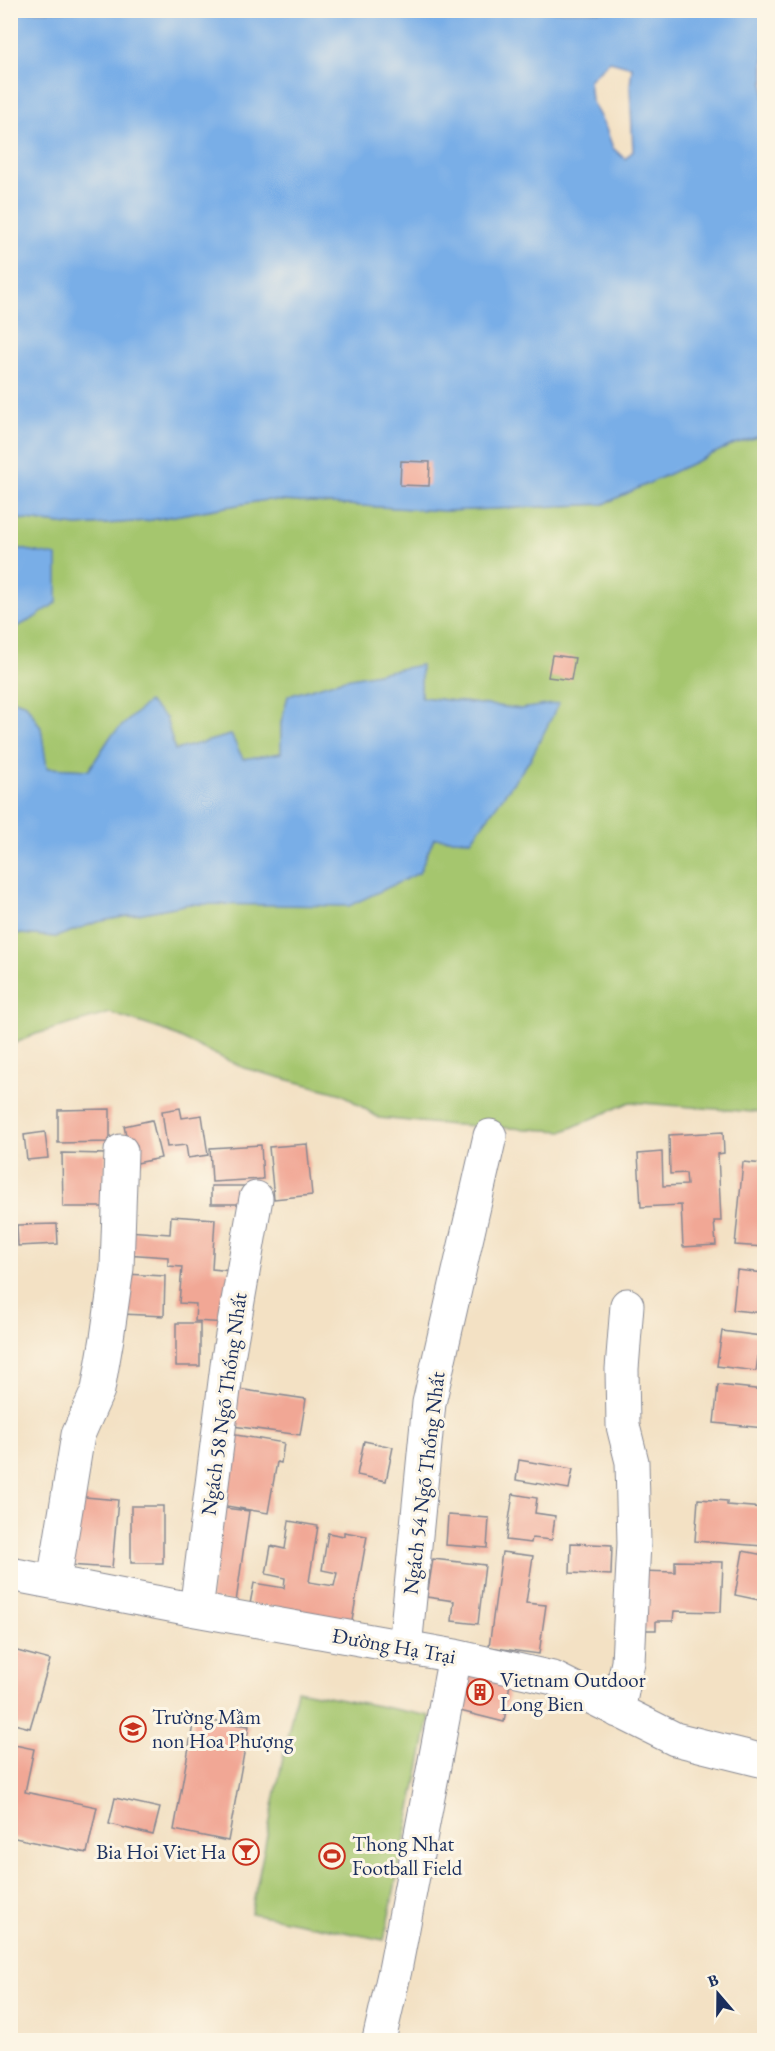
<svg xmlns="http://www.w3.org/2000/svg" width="775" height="2051" font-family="'EB Garamond',serif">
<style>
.green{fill:#a5c66e;stroke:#607a66;stroke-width:1.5}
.water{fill:#79aee7;stroke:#4a6ea2;stroke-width:1.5;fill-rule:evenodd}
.building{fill:#f1a795}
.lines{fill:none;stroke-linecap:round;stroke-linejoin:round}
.minor-casing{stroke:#878891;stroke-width:35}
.minor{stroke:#fff;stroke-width:33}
.labels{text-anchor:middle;stroke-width:6;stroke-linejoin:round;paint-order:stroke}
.street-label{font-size:21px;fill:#1b2f5e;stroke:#fcf5e5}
.poi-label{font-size:21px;fill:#1b2f5e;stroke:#fcf5e5;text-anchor:start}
</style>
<rect width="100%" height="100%" fill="#fcf5e5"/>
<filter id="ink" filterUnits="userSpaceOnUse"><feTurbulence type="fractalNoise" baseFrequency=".0167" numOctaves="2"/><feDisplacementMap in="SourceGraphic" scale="12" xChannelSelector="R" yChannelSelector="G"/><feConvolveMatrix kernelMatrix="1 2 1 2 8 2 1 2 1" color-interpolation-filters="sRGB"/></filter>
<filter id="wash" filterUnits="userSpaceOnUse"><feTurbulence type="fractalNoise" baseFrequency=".008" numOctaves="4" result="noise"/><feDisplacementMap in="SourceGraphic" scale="24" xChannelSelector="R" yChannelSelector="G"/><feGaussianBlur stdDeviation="1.35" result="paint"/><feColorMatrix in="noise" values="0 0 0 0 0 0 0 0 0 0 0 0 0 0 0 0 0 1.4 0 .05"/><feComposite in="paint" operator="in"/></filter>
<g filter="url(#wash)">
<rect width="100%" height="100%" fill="#f3e1c4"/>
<path class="green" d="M 764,435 L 764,1113 L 630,1102 L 564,1131 L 440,1124 L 379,1118 L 342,1094 L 244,1068 L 163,1030 L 110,1013 L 36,1034 L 11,1045 L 11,933 L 56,937 L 97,922 L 189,904 L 267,903 L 419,873 L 434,838 L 471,840 L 499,801 L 558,704 L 521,709 L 421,697 L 420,666 L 341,680 L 288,696 L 281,723 L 282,753 L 243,759 L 231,735 L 175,751 L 166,718 L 111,736 L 89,770 L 46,768 L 41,728 L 26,704 L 11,699 L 11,630 L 34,618 L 57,557 L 11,547 L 11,518 L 77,526 L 145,521 L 266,500 L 445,511 L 604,504 L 734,444 Z
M 297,1690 L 430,1716 L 384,1940 L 251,1913 Z"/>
<path class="water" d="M 11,11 L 764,11 L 764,435 L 734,444 L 604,504 L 445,511 L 266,500 L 145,521 L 77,526 L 11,518 ZM 610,61 L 632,67 L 630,86 L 633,151 L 625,159 L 613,148 L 605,126 L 591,100 L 589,80 Z
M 11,547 L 57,556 L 57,602 L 34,618 L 11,630 Z
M 421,665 L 421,697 L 521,709 L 559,703 L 530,760 L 471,840 L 434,838 L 419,873 L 349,906 L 189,904 L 97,922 L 56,937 L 11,933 L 11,699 L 26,704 L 41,728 L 47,768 L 89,770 L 111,736 L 148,702 L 166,718 L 175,750 L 231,735 L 243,759 L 281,753 L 281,723 L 288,696 L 341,680 Z"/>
<g id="blocks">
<path class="building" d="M 401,461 L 430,462 L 429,486 L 400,485 Z
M 552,655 L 575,658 L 571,680 L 548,677 Z
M 180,1108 L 182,1118 L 202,1115 L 208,1155 L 188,1158 L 186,1145 L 167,1147 L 162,1111 Z
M 110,1109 L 110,1142 L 58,1143 L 58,1110 Z
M 152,1120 L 161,1158 L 132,1164 L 124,1126 Z
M 45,1132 L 48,1158 L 27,1160 L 24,1135 Z
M 723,1132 L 724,1153 L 718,1154 L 721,1221 L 714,1221 L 716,1245 L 683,1247 L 681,1205 L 641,1207 L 638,1154 L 662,1152 L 663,1186 L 687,1185 L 686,1173 L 670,1174 L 669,1135 Z
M 307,1144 L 312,1195 L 274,1199 L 269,1147 Z
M 261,1145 L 263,1179 L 212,1182 L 210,1148 Z
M 62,1153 L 106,1154 L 105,1207 L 63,1207 Z
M 743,1162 L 764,1164 L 764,1247 L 735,1245 Z
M 211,1186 L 244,1186 L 244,1204 L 211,1204 Z
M 171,1216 L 215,1219 L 212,1269 L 231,1271 L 227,1323 L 195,1321 L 196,1304 L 179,1303 L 182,1267 L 168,1266 L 168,1257 L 125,1254 L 127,1231 L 170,1234 Z
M 57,1224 L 58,1244 L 18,1246 L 17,1225 Z
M 737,1270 L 764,1273 L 764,1313 L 733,1310 Z
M 124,1274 L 165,1276 L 164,1316 L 122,1314 Z
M 176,1323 L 200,1323 L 200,1366 L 176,1366 Z
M 722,1331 L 761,1336 L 756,1371 L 717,1366 Z
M 718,1385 L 764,1390 L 764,1428 L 714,1423 Z
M 238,1389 L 306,1399 L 300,1435 L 233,1426 Z
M 230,1434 L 284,1443 L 281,1463 L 277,1462 L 268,1513 L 221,1505 Z
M 364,1441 L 393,1447 L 386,1481 L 357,1475 Z
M 519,1460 L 573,1469 L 569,1489 L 516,1480 Z
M 513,1494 L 537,1498 L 535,1513 L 555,1516 L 552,1540 L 532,1538 L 531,1543 L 506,1540 Z
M 74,1496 L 118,1500 L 112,1568 L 68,1565 Z
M 698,1499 L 727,1501 L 727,1505 L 764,1508 L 763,1546 L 695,1541 Z
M 131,1506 L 163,1506 L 163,1563 L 131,1563 Z
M 224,1508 L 249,1511 L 236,1602 L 210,1599 Z
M 448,1515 L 489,1518 L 487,1548 L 446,1545 Z
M 289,1521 L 318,1526 L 309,1582 L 334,1586 L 337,1573 L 322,1570 L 328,1533 L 344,1536 L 344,1532 L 367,1536 L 352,1621 L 250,1604 L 254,1583 L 284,1588 L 285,1578 L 266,1574 L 271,1546 L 285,1549 Z
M 571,1543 L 612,1545 L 611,1575 L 570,1573 Z
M 743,1551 L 764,1555 L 764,1601 L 735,1595 Z
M 502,1552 L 533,1556 L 526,1603 L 546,1605 L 539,1654 L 489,1647 Z
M 433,1559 L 485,1565 L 478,1624 L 452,1621 L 454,1601 L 427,1597 Z
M 675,1561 L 723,1562 L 721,1612 L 674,1611 L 673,1621 L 656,1621 L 656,1630 L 637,1630 L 639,1571 L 675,1572 Z
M 10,1649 L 50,1660 L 30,1728 L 10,1723 Z
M 457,1665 L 511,1676 L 504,1722 L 448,1708 Z
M 194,1719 L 249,1726 L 228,1841 L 174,1830 Z
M 10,1744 L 34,1749 L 25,1792 L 97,1807 L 87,1853 L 10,1837 Z
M 115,1798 L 160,1808 L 153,1835 L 109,1824 Z"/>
</g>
</g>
<g filter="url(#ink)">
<use href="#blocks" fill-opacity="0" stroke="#878891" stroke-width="1.5"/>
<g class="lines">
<g class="minor-casing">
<path id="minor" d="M 10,1574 L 196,1610 L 455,1656 L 553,1678 L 675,1739 L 764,1761
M 54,1582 L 78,1435 L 98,1390 L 107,1338 L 117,1268 L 121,1151
M 196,1610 L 228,1358 L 256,1198
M 405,1648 L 429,1403 L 490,1136
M 618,1711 L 628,1662 L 634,1543 L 632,1462 L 623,1426 L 622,1369 L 627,1305
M 379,2040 L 395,1970 L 455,1656"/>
</g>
<use href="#minor" class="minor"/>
</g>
</g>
<defs>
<g id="building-ring" transform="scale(1.35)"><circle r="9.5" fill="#fcf5e5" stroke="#c8321e" stroke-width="1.5"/><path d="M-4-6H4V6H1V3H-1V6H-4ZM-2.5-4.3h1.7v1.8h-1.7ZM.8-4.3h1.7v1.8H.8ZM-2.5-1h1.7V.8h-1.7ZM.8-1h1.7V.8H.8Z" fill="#c8321e"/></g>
<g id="school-ring" transform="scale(1.35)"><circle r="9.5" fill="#fcf5e5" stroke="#c8321e" stroke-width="1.5"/><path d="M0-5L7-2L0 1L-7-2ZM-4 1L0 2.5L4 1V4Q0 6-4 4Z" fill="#c8321e"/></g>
<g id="bar-ring" transform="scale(1.35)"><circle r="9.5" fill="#fcf5e5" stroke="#c8321e" stroke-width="1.5"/><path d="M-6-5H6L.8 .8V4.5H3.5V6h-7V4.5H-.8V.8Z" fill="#c8321e"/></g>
<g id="stadium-ring" transform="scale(1.35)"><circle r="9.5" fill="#fcf5e5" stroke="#c8321e" stroke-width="1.5"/><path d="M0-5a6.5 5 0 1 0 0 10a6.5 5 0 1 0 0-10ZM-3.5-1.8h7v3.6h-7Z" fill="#c8321e"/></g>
</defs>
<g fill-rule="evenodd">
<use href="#building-ring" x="480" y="1692"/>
<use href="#school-ring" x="133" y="1729"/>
<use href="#bar-ring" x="246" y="1852"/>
<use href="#stadium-ring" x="332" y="1856"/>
</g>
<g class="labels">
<g class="street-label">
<text transform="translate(224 1404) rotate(-82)" y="7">Ngách 58 Ngõ Thống Nhất</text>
<text transform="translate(424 1483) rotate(-83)" y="7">Ngách 54 Ngõ Thống Nhất</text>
<text transform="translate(394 1646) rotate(10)" y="7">Đường Hạ Trại</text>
</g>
<g class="poi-label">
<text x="500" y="1687">Vietnam Outdoor<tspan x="500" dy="24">Long Bien</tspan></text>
<text x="152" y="1724">Trường Mầm<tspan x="152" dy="24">non Hoa Phượng</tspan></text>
<text x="352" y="1851">Thong Nhat<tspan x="352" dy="24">Football Field</tspan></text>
<text x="226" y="1859" text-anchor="end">Bia Hoi Viet Ha</text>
</g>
</g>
<rect width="775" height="2051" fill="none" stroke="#fcf5e5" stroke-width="36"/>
<g transform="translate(718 1994) rotate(340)" stroke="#fcf5e5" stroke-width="4.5" paint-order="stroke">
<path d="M0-4.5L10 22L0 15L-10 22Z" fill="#1b2f5e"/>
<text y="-9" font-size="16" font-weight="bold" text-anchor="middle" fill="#1b2f5e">B</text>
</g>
</svg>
